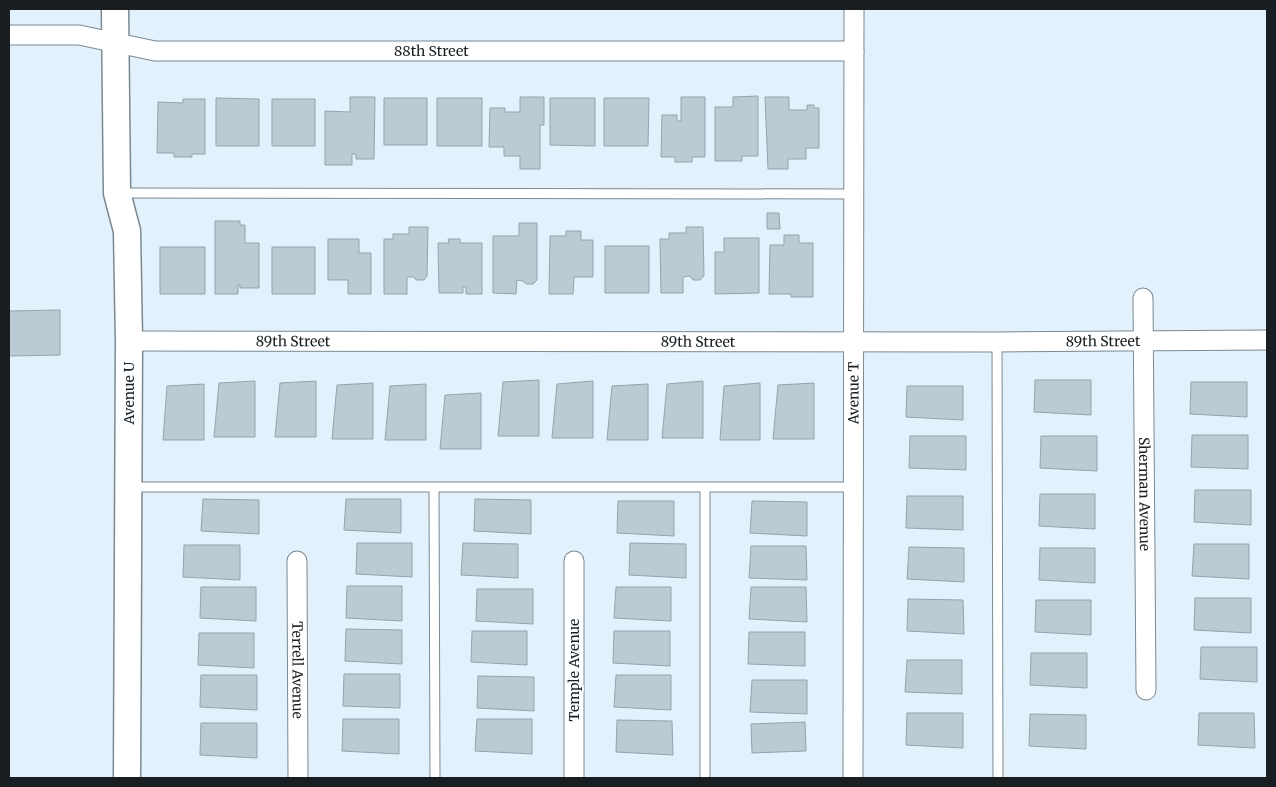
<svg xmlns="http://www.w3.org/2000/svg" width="1276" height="787" font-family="Merriweather,serif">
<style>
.building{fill:#bccad4;stroke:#95a3ad}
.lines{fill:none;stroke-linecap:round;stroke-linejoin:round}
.lane-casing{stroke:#7b8992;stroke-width:11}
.street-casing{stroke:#7b8992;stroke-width:21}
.secondary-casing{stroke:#7b8992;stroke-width:29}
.lane{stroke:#fff;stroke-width:9}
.street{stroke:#fff;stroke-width:19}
.secondary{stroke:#fff;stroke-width:26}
.labels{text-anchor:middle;stroke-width:4;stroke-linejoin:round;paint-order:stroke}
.street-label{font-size:14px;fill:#181e21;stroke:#fafdff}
</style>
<rect width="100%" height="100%" fill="#e2f1fc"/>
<path class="building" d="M 758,96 L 758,156 L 742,156 L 742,161 L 715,161 L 715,107 L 733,107 L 733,97 Z
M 350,97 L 375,97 L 374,159 L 356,159 L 356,154 L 352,154 L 352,165 L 325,165 L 325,111 L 350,112 Z
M 520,97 L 544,97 L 544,125 L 540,125 L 540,169 L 520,169 L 520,156 L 504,156 L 504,147 L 489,147 L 490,108 L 505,108 L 505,112 L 520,112 Z
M 681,97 L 705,97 L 705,157 L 692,157 L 692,162 L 675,162 L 675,157 L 661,157 L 662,115 L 677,115 L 677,121 L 681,121 Z
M 765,97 L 789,97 L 789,110 L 807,110 L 807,105 L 814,105 L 814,108 L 819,108 L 819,148 L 806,148 L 806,159 L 788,159 L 788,169 L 768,169 Z
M 216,98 L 259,99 L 259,146 L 216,146 Z
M 384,98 L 427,98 L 427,145 L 384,145 Z
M 437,98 L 482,98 L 482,146 L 437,146 Z
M 550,98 L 595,98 L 595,146 L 550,145 Z
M 604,98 L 649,98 L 648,146 L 604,146 Z
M 183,99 L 205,99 L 205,154 L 192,154 L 192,157 L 174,157 L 174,153 L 157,153 L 158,102 L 183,103 Z
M 272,99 L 315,99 L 315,146 L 272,146 Z
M 767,213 L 779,213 L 780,229 L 767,229 Z
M 215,221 L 240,221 L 240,225 L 245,225 L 245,243 L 259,243 L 259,288 L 240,288 L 240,285 L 238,285 L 238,294 L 215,294 Z
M 519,223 L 537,223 L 537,280 L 533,284 L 526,284 L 523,281 L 517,280 L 516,294 L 493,293 L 493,236 L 519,236 Z
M 409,227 L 428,227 L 427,276 L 424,280 L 416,280 L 414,277 L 407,277 L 407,294 L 384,294 L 384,239 L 393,239 L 393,234 L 409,234 Z
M 686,227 L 703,227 L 704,276 L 700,280 L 693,280 L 690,276 L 683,277 L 683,293 L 661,293 L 660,239 L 669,239 L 669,233 L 686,233 Z
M 566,231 L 581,231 L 581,240 L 593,240 L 593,277 L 574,277 L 573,294 L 549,294 L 550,236 L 566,236 Z
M 784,235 L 799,235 L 799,243 L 813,243 L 813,297 L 791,297 L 791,294 L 769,294 L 770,245 L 784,245 Z
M 724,238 L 759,238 L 759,293 L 715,294 L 715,252 L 724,252 Z
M 328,239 L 359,239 L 359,253 L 371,253 L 371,294 L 348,294 L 348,280 L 328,280 Z
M 448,239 L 460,239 L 460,243 L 482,243 L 482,294 L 466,294 L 466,287 L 463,287 L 463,293 L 439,293 L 438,243 L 449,243 Z
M 605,246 L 649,246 L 649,293 L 605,293 Z
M 160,247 L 205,247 L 205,294 L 160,294 Z
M 272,247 L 315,247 L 315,294 L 272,294 Z
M 60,310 L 60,355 L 9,356 L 9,311 Z
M 539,380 L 539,436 L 498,436 L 503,382 Z
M 1035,380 L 1091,380 L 1091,415 L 1034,412 Z
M 255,381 L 255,437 L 214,437 L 219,383 Z
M 316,381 L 316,437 L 275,437 L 280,383 Z
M 593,381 L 593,438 L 552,438 L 557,384 Z
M 703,381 L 703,438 L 662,438 L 667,384 Z
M 1191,382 L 1247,382 L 1247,417 L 1190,414 Z
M 373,383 L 373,439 L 332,439 L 337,385 Z
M 760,383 L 760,440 L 720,440 L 724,386 Z
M 814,383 L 814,439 L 773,439 L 778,385 Z
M 204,384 L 204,440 L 163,440 L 167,386 Z
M 426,384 L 426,440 L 385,440 L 390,386 Z
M 648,384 L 648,440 L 607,440 L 612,386 Z
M 907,386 L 963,386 L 963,420 L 906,417 Z
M 481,393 L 481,449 L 440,449 L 445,395 Z
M 1192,435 L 1248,435 L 1248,469 L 1191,467 Z
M 910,436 L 966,436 L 966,470 L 909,468 Z
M 1041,436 L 1097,436 L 1097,471 L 1040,468 Z
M 1195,490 L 1251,490 L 1251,525 L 1194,522 Z
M 1040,494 L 1095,494 L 1095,529 L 1039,526 Z
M 907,496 L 963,496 L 963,530 L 906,528 Z
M 203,499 L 259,500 L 259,534 L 201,531 Z
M 346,499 L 401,499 L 401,533 L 344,530 Z
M 475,499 L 531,500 L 531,534 L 474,531 Z
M 618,501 L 674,501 L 674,536 L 617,533 Z
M 752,501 L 807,502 L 807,536 L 750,533 Z
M 357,543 L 412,543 L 412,577 L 356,574 Z
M 463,543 L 518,544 L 518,578 L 461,575 Z
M 630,543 L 686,544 L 686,578 L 629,575 Z
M 1194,544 L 1249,544 L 1249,579 L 1192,576 Z
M 184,545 L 240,545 L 240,580 L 183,577 Z
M 751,546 L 806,546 L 807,580 L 749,578 Z
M 909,547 L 964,548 L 964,582 L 907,579 Z
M 1040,548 L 1095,548 L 1095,583 L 1039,580 Z
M 347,586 L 402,586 L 402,621 L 346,618 Z
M 201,587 L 256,587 L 256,621 L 200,618 Z
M 616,587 L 671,587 L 671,621 L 614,618 Z
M 751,587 L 806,587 L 807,622 L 749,619 Z
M 477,589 L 533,589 L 533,624 L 476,621 Z
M 1195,598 L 1251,598 L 1251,633 L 1194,630 Z
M 908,599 L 963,600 L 964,634 L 907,631 Z
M 1036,600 L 1091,600 L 1091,635 L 1035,632 Z
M 346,629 L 402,630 L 402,664 L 345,661 Z
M 472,631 L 527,631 L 527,665 L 471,662 Z
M 614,631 L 670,631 L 670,666 L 613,663 Z
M 749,632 L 805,632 L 805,666 L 748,664 Z
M 199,633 L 254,633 L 254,668 L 198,665 Z
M 1201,647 L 1257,647 L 1257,682 L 1200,679 Z
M 1031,653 L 1087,653 L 1087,688 L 1030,685 Z
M 907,660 L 962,660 L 962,694 L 905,692 Z
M 344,674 L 400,674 L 400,708 L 343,706 Z
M 201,675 L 257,675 L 257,710 L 200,707 Z
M 616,675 L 671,675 L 671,710 L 614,707 Z
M 478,676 L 534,677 L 534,711 L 477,708 Z
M 752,680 L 807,680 L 807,714 L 750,712 Z
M 907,713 L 963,713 L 963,748 L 906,745 Z
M 1199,713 L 1254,713 L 1255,748 L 1198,745 Z
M 1030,714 L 1086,715 L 1086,749 L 1029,746 Z
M 343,719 L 399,719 L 399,754 L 342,751 Z
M 477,719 L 532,719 L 532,754 L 475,751 Z
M 617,720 L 672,721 L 673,755 L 616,752 Z
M 805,722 L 806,751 L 752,753 L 751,724 Z
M 201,723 L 257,723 L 257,758 L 200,755 Z"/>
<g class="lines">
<g class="lane-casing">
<path id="lane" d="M 119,193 L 854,194
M 997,342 L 998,778
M 131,487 L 853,487
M 434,487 L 435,778
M 705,487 L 705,778"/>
</g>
<g class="street-casing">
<g id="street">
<path id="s1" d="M 9,35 L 79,35 L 155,51 L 854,51"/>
<path id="s2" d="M 1143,298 L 1146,690"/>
<path id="s3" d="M 129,341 L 997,342 L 1267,340"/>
<path id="s4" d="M 297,561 L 298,778"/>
<path d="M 574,561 L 574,778"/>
<path id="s5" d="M 853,778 L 854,9"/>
</g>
</g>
<g class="secondary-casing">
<path id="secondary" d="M 115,9 L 117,193 L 127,231 L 129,341 L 127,778"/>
</g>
<use href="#lane" class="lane"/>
<use href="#street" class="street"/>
<use href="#secondary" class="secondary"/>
</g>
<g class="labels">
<g class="street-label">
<text dy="5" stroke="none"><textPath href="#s1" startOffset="424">88th Street</textPath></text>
<text dy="5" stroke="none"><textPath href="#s3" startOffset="164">89th Street</textPath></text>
<text dy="5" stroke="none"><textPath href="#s3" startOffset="974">89th Street</textPath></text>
<text dy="5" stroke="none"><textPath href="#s3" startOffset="569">89th Street</textPath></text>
<text transform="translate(129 393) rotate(-90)" y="5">Avenue U</text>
<text dy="5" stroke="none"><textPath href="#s5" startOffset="385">Avenue T</textPath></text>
<text dy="5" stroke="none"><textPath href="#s2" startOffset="196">Sherman Avenue</textPath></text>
<text dy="5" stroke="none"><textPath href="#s4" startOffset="109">Terrell Avenue</textPath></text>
<text transform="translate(574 670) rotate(-90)" y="5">Temple Avenue</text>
</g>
</g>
<rect width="1276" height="787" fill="none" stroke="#181e21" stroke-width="20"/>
</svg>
